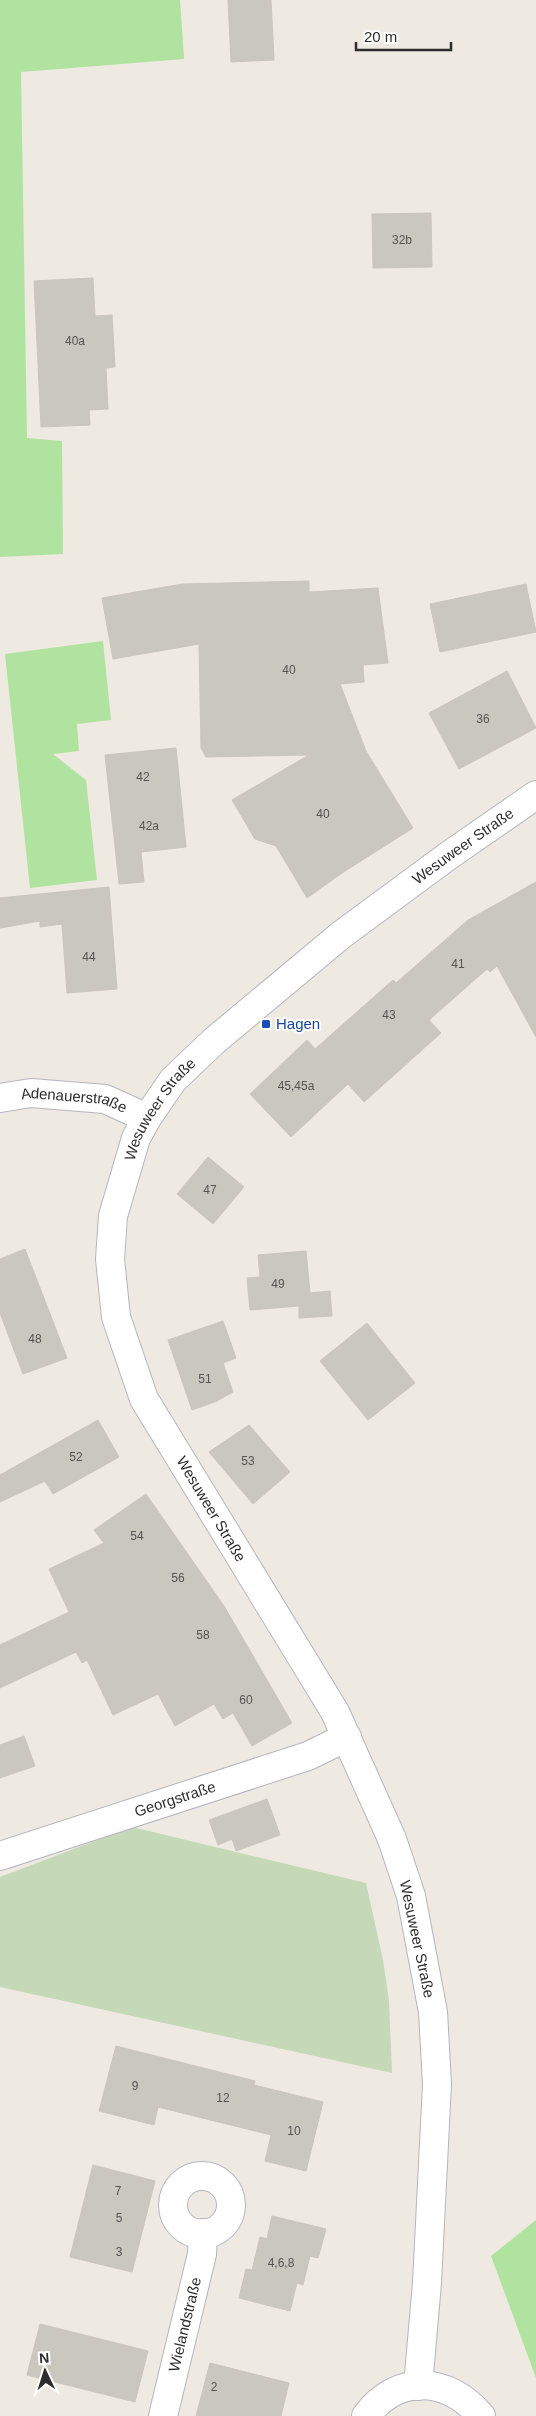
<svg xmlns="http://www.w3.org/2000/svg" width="536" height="2416" font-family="Arial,sans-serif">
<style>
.green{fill:#b0e39f}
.cemetery{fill:#c5d8b8}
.building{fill:#cac7bf;stroke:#cac6ba}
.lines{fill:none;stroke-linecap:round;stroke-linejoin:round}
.street-casing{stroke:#b4b5c0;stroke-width:30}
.secondary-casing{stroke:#b4b5c0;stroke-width:30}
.street{stroke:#fff;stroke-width:28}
.secondary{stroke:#fff;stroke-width:28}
.transit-dot{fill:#1a4fb4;stroke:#fff;stroke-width:2}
.labels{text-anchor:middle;stroke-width:4;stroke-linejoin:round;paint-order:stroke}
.number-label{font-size:12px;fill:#545452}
.street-label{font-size:15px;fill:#2d2d2d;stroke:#fff}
.transit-label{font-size:15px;fill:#164399;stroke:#fff;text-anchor:start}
</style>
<rect width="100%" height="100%" fill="#eee9e1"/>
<path class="green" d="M 0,0 L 180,0 L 184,59 L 21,72 L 27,438 L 62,441 L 63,554 L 0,557 Z
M 103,641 L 111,720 L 77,724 L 79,751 L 53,754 L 86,780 L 97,880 L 30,888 L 5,654 Z
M 536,2220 L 536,2378 L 491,2256 Z"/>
<path class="cemetery" d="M 132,1827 L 366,1883 L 383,1960 L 389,2001 L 392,2073 L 0,1987 L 0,1877 Z"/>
<path class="building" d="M 228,0 L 271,0 L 274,60 L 231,62 Z
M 431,213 L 432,267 L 373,268 L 372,214 Z
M 93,278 L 95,316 L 112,315 L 115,367 L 106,368 L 108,409 L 89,410 L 90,425 L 41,427 L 34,281 Z
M 309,581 L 309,592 L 378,588 L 388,663 L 363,665 L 364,682 L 340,684 L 366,751 L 413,828 L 342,873 L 307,898 L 276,846 L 255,839 L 232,800 L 309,755 L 206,757 L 201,748 L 199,644 L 113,659 L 102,598 L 182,584 Z
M 526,584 L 536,632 L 440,652 L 430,604 Z
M 507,671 L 536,728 L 459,769 L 429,713 Z
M 176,748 L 186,847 L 141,852 L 144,882 L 119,884 L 105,755 Z
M 536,882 L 536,1037 L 497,966 L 490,972 L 487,969 L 429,1020 L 441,1033 L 364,1102 L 348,1084 L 291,1137 L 250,1094 L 307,1040 L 315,1049 L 393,980 L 396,983 L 468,920 Z
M 109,887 L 117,989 L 67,993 L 62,924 L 40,927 L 40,921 L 0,928 L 0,898 Z
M 208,1157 L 244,1187 L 213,1224 L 177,1194 Z
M 25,1249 L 67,1358 L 23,1374 L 0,1313 L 0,1259 Z
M 306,1251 L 310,1293 L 330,1291 L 332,1316 L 299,1318 L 299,1306 L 250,1310 L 247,1278 L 260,1277 L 258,1255 Z
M 223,1321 L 236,1358 L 223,1363 L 233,1392 L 217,1401 L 192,1410 L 168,1340 Z
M 367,1323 L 415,1383 L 368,1420 L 320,1361 Z
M 98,1420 L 119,1457 L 53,1494 L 45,1481 L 0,1502 L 0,1475 Z
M 249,1425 L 290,1472 L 253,1504 L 209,1452 Z
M 146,1494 L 224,1606 L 292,1723 L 252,1746 L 233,1713 L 223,1719 L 214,1704 L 175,1726 L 158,1694 L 113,1715 L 87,1660 L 82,1663 L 76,1652 L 0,1688 L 0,1645 L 69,1612 L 49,1569 L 104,1543 L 94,1530 Z
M 24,1736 L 35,1766 L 0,1778 L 0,1745 Z
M 267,1799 L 280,1835 L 236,1851 L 232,1839 L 218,1845 L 209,1820 Z
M 116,2046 L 255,2081 L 254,2085 L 323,2102 L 306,2171 L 265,2161 L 271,2135 L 158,2107 L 154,2125 L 99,2111 Z
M 93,2165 L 155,2181 L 132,2272 L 70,2257 Z
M 272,2216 L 326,2229 L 318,2258 L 310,2256 L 303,2285 L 297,2283 L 290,2311 L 239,2298 L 246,2269 L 252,2270 L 260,2237 L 267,2239 Z
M 40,2324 L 148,2351 L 135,2402 L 27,2375 Z
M 210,2363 L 289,2383 L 281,2416 L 196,2416 Z"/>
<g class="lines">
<g class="street-casing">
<g id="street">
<path id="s1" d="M 0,1856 L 308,1756 L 347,1737"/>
<circle cx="202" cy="2205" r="29"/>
<path id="s2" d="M 163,2416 L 202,2254 L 203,2233"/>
</g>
</g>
<g class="secondary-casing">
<g id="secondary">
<path id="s3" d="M 0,1098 L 31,1093 L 105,1099 L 147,1118"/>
<path id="s4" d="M 418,2386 L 427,2283 L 437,2084 L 433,2012 L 411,1896 L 392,1839 L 335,1712 L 144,1399 L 116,1317 L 110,1259 L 113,1216 L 136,1138 L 147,1118 L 173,1080 L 214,1041 L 341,935 L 448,856 L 536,795"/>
<path d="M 366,2416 C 398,2373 448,2377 481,2416"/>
</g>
</g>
<use href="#street" class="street"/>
<use href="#secondary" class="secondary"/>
</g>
<rect class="transit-dot" x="261" y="1019" width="10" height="10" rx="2.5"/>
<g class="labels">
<g class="number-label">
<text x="402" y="244">32b</text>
<text x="75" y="345">40a</text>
<text x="289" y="674">40</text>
<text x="483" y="723">36</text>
<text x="143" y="781">42</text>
<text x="323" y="818">40</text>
<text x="149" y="830">42a</text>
<text x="89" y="961">44</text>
<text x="458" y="968">41</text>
<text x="389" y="1019">43</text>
<text x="296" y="1090">45,45a</text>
<text x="210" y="1194">47</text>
<text x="278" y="1288">49</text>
<text x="35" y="1343">48</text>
<text x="205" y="1383">51</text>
<text x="76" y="1461">52</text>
<text x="248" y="1465">53</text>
<text x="137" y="1540">54</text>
<text x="178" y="1582">56</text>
<text x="203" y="1639">58</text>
<text x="246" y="1704">60</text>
<text x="135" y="2090">9</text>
<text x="223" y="2102">12</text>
<text x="294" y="2135">10</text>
<text x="118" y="2195">7</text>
<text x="119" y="2222">5</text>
<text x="119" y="2256">3</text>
<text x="281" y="2267">4,6,8</text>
<text x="214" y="2391">2</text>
</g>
<g class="street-label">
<text dy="5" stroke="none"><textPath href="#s4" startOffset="1770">Wesuweer Straße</textPath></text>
<text dy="5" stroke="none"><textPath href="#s3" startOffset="75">Adenauerstraße</textPath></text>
<text dy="5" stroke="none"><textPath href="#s4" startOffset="1365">Wesuweer Straße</textPath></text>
<text transform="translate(211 1509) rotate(59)" y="5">Wesuweer Straße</text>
<text dy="5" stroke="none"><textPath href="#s1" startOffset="184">Georgstraße</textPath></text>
<text transform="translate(417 1939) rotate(78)" y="5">Wesuweer Straße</text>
<text dy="5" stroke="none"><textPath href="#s2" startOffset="94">Wielandstraße</textPath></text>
</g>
<g class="transit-label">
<text x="276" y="1029">Hagen</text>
</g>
</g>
<g transform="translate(45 2371) rotate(356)" stroke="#ffffff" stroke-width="4" paint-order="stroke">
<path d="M0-4L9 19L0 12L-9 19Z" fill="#2d2d2d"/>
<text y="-8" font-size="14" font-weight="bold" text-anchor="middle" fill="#2d2d2d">N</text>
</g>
<path d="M356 42v8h95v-8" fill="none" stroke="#2d2d2d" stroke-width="2.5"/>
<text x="364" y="42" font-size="15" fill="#2d2d2d" stroke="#ffffff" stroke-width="4" paint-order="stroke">20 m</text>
</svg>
